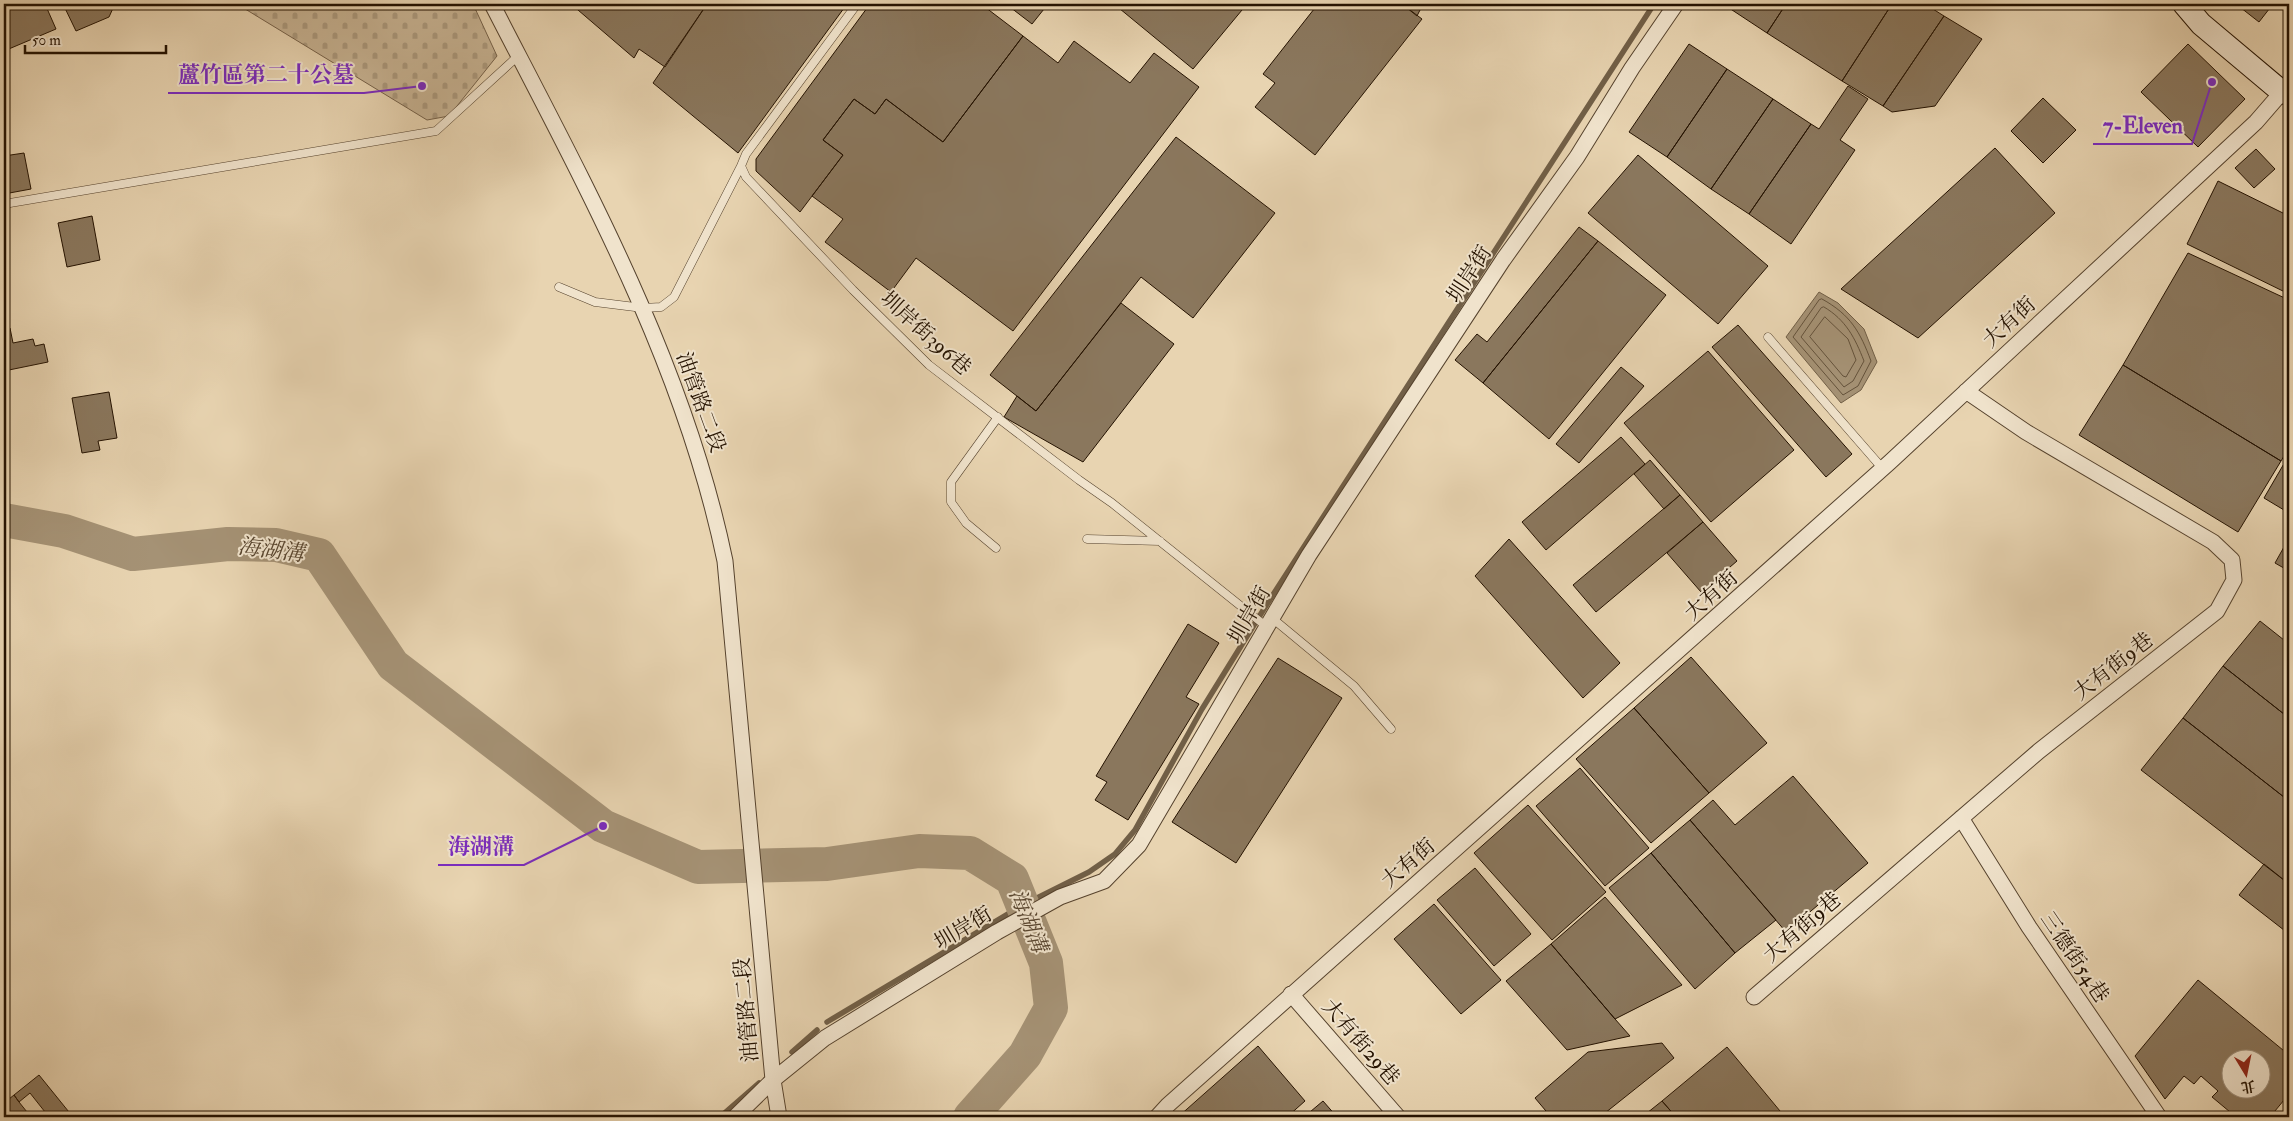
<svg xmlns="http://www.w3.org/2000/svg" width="2293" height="1121" font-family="'IM FELL Double Pica','Noto Serif TC',serif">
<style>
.cemetery{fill:url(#cemetery-stones);stroke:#76624a}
.water{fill:#a59275;stroke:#715f47}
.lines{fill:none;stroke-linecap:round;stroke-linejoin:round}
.shore{stroke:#64523b;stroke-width:1}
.stream{stroke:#715f47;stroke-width:5.5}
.river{stroke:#a59275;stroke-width:34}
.building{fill:#8a775d;stroke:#241201;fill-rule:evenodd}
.service-casing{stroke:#55422d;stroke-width:9}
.minor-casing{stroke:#55422d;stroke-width:17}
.secondary-casing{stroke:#241201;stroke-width:24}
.service{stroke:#f0e3cc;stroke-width:8}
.minor{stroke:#f0e3cc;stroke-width:15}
.secondary{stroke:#f0e3cc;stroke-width:22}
.labels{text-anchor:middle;stroke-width:4;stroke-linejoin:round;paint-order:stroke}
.street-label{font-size:21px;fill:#241201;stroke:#f0e3cc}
.water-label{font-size:22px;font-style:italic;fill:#58452f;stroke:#f0e3cc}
.leader{fill:none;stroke:#7b2cbf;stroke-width:2}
.callout-dot{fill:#7b2cbf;stroke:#f0e3cc;stroke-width:2}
.callout-label{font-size:22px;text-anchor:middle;font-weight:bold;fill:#7b2cbf;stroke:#f0e3cc;stroke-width:4;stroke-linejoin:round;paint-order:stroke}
</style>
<defs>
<pattern id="cemetery-stones" width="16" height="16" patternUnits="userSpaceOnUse" patternTransform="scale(1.25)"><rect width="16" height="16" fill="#c7b393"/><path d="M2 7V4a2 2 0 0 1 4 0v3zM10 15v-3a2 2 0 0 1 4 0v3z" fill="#ab997d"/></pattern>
</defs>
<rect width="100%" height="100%" fill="#e8d4b1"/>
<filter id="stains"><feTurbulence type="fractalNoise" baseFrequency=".004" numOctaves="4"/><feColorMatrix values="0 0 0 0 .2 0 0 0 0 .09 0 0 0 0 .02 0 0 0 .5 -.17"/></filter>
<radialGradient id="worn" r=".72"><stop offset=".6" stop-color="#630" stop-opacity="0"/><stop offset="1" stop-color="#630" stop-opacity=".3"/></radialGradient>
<path class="cemetery" d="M 237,4 L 473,4 L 497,56 L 449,116 L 427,120 Z"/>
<path class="water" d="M 1819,292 L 1838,303 L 1864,329 L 1877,362 L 1861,390 L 1841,403 L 1786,337 Z"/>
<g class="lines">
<path class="shore" d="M 1822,299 C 1851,315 1860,332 1871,361 L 1858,386 L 1843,395 L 1793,337 L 1819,300 Z
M 1824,307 C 1846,320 1855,338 1864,361 L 1853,381 L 1844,387 L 1801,337 L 1821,308 Z
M 1825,317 L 1848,339 L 1856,360 L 1846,377 L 1843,376 L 1810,337 Z"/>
<path class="stream" d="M 827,1022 L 1023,905 L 1089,872 L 1115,854 L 1135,830 L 1202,709 L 1267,604 L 1654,4
M 792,1052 L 817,1030
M 720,1117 L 759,1083"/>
<path class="river" d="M 4,520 L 64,531 L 133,554 L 228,544 L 276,545 L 319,555 L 393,665 L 603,826 L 698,867 L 827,864 L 919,851 L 970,853 L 1012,879 L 1046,963 L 1051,1008 L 1025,1055 L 970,1117"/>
</g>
<path class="building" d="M 4,4 L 45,4 L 56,29 L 4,51 Z
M 63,4 L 113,4 L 114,6 L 109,17 L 76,31 Z
M 571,4 L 707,4 L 665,67 L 639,49 L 634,58 Z
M 707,4 L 847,4 L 738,153 L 653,83 Z
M 870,4 L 981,4 L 1023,36 L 943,142 L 886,99 L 875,114 L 854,99 L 823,140 L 843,155 L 800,212 L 756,171 L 756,159 Z
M 1006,4 L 1048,4 L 1032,24 Z
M 1114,4 L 1247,4 L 1193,69 Z
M 1318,4 L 1402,4 L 1422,19 L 1315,155 L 1255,107 L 1275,83 L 1263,74 Z
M 1402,4 L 1423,4 L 1417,16 Z
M 1723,4 L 1786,4 L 1767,33 Z
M 1786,4 L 1892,4 L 1842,81 L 1767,33 Z
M 1892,4 L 1925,4 L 1944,16 L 1883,106 L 1842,81 Z
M 2236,4 L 2273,4 L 2259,22 Z
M 1944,16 L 1982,39 L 1935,106 L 1892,112 L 1883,106 Z
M 1023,36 L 1058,63 L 1074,41 L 1130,83 L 1154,53 L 1199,87 L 1013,331 L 916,258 L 891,292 L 825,242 L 843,219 L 812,196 L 843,155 L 823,140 L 854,99 L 875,114 L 886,99 L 943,142 Z
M 1689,44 L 1727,69 L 1667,157 L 1629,132 Z
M 2188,44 L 2245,99 L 2198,147 L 2141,92 Z
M 1727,69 L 1773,99 L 1711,189 L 1667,157 Z
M 1848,86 L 1868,99 L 1840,140 L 1855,150 L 1791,244 L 1749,214 L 1811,124 L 1819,129 Z
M 2043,98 L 2076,130 L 2043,163 L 2011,131 Z
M 1773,99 L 1811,124 L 1749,214 L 1711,189 Z
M 1176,137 L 1275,213 L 1193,318 L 1141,277 L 1036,411 L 990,375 Z
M 1995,148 L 2055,213 L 1918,338 L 1841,289 Z
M 2256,149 L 2275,169 L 2254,188 L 2235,168 Z
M 24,153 L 31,189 L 4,194 L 4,156 Z
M 1638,155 L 1768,266 L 1718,324 L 1588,213 Z
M 2218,181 L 2289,216 L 2289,294 L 2187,244 Z
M 92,216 L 100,260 L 67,267 L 58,223 Z
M 1579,227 L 1598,241 L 1483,383 L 1455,360 L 1477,334 L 1487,342 Z
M 1598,241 L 1666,295 L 1549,439 L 1483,383 Z
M 2188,253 L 2289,300 L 2289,448 L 2281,461 L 2123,365 Z
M 1121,303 L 1174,344 L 1083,462 L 1004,417 L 1017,396 L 1036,411 Z
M 1738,325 L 1852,454 L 1826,477 L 1712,347 Z
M 10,328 L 13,343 L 33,339 L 35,346 L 44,344 L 48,362 L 4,371 L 4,329 Z
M 1708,351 L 1794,450 L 1711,522 L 1624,423 Z
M 2123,365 L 2281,461 L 2238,532 L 2079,435 Z
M 1621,367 L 1644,386 L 1579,463 L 1556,444 Z
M 109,392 L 117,438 L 98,441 L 100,450 L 82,453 L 72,398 Z
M 1621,437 L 1645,464 L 1546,550 L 1522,522 Z
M 2289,455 L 2289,513 L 2264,498 Z
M 1650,460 L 1680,495 L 1664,509 L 1634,474 Z
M 1680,495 L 1703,522 L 1596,612 L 1573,585 Z
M 1703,522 L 1737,561 L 1701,592 L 1667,553 Z
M 2289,538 L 2289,571 L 2275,563 Z
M 1509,539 L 1620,663 L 1583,698 L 1475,576 Z
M 2260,621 L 2289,644 L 2289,718 L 2223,666 Z
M 1188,624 L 1219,643 L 1186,697 L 1199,704 L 1128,820 L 1095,800 L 1107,782 L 1096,776 Z
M 1691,657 L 1767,743 L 1709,793 L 1634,708 Z
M 1278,658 L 1342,698 L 1236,863 L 1172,822 Z
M 2223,666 L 2289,718 L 2289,801 L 2183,718 Z
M 1634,708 L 1709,793 L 1651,843 L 1576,759 Z
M 2183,718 L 2289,801 L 2289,884 L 2141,770 Z
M 1580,768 L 1649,848 L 1605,886 L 1536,806 Z
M 1793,776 L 1868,863 L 1786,932 L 1690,820 L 1713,800 L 1735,825 Z
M 1528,805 L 1606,892 L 1552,940 L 1474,853 Z
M 1690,820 L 1776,920 L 1735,953 L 1651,853 Z
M 1651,853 L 1735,953 L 1695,989 L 1609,888 Z
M 2264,864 L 2289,884 L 2289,934 L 2239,895 Z
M 1475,868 L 1531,934 L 1494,966 L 1437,900 Z
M 1605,897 L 1682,985 L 1615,1019 L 1551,944 Z
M 1434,904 L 1501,980 L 1461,1014 L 1394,939 Z
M 1551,944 L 1615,1019 L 1630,1036 L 1567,1050 L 1506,981 Z
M 2198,980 L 2289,1055 L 2289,1094 L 2270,1117 L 2236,1117 L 2212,1097 L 2218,1091 L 2201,1076 L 2194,1084 L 2184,1076 L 2165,1099 L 2135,1056 ZM 2230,1058 L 2260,1058 L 2260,1088 L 2230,1088 Z
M 1662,1043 L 1674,1058 L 1600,1117 L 1551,1117 L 1535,1098 L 1588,1052 Z
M 1258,1046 L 1305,1101 L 1287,1117 L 1178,1117 Z
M 1727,1047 L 1785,1117 L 1676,1117 L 1662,1101 Z
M 39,1075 L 73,1117 L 49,1117 L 30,1093 L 19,1102 L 14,1095 Z
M 14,1095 L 19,1102 L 31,1117 L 4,1117 L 4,1103 Z
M 1323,1101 L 1337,1117 L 1304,1117 Z
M 1662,1101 L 1676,1117 L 1642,1117 Z"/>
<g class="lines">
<g class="service-casing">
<path id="service" d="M 857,4 L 746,154 L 741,166 L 746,177 L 853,290 L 929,365 L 1079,480 L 1112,503 L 1267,627
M 4,204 L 436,131 L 518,56
M 559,287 L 595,302 L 643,308 L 661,307 L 674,297 L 741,166
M 1768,337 L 1883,469
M 1087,539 L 1160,541
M 996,548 L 966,523 L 951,502 L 951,482 L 998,417
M 1272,618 L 1354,686 L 1391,729"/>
</g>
<g class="minor-casing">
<path id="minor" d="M 492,4 C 584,183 684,362 725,561 L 773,1080 L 779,1117
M 1961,818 L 2029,927 L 2159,1117
M 1291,994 L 1398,1117
M 1754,997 L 2039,751 L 2217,611 L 2234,580 L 2232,560 L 2213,542 L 2026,432 L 1966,391
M 735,1117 L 773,1080 L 825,1038 L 997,932 L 1060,897 L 1104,881 L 1139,845 L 1309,555 L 1503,260 L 1577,157 L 1632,68 L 1676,4
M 1157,1117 L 1168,1105 L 1890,462 L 2256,122 L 2282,92"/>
</g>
<g class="secondary-casing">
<path id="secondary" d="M 2184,4 L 2201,24 L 2282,92 L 2289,94"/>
</g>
<use href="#service" class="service"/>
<use href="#minor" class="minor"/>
<use href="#secondary" class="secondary"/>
</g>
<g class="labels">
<g class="street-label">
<text transform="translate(1469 274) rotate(-57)" y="7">圳岸街</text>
<text transform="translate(2009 322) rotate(-43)" y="7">大有街</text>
<text transform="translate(926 333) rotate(42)" y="7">圳岸街396巷</text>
<text transform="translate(701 402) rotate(70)" y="7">油管路二段</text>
<text transform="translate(1711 595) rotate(-42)" y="7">大有街</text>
<text transform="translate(1249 615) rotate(-60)" y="7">圳岸街</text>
<text transform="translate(2113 666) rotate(-38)" y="7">大有街9巷</text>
<text transform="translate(1408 863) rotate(-41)" y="7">大有街</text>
<text transform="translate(1802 927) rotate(-41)" y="7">大有街9巷</text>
<text transform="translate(963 928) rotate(-31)" y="7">圳岸街</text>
<text transform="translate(2075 957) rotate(56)" y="7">三德街54巷</text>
<text transform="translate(746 1010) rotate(-95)" y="7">油管路二段</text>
<text transform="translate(1361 1042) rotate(49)" y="7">大有街29巷</text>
</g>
<g class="water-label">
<text transform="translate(271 549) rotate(7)" y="8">海湖溝</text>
<text transform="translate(1029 920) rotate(68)" y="8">海湖溝</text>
</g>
</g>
<path class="leader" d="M422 86L364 93H168M2212 82L2192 144H2093M603 826L524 865H438"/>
<g class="callout-dot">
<circle cx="422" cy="86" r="5"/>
<circle cx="2212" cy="82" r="5"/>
<circle cx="603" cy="826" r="5"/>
</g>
<g class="callout-label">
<text x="266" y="82">蘆竹區第二十公墓</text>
<text x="2143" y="133">7-Eleven</text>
<text x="481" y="854">海湖溝</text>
</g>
<rect width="2293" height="1121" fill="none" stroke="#e8d4b1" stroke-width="20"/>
<rect x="5" y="5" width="2283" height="1111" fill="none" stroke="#241201" stroke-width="2.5"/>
<rect x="10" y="10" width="2273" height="1101" fill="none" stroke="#241201"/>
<g transform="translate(2246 1074) rotate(170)"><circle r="24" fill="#f0e3cc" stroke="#9e8f7b"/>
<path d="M0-4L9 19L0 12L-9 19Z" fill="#8f2418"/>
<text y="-8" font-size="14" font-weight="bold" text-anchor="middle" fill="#241201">北</text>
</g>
<path d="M25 45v8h141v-8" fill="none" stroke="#241201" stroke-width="2.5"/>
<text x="32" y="45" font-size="15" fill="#241201" stroke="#f0e3cc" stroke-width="4" paint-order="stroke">50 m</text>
<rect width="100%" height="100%" filter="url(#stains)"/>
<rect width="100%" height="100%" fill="url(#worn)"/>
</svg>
